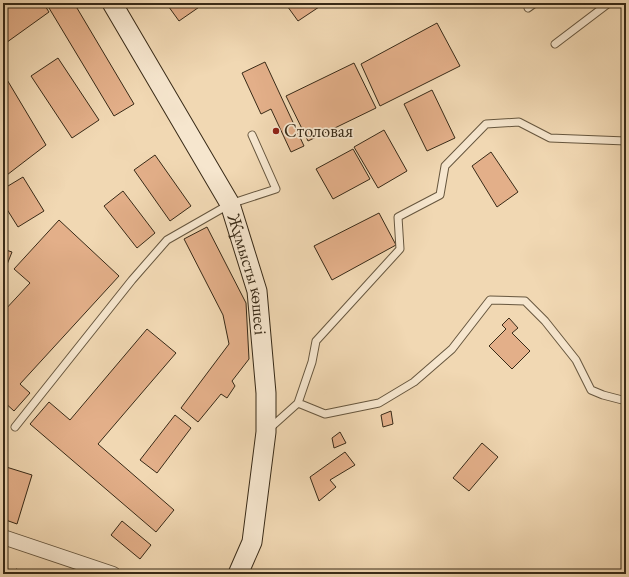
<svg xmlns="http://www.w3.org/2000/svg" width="629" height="577" font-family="'EB Garamond',serif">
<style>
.building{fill:#e3af89;stroke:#382a17}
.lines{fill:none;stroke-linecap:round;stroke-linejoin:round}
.service-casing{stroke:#66563e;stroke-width:9}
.minor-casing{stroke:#66563e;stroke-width:16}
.secondary-casing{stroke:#382a17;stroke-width:21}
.service{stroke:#f6e6ce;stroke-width:7}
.minor{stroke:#f6e6ce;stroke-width:14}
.secondary{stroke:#f6e6ce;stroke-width:19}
.poi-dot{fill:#8f2418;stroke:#f6e6ce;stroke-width:1.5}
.labels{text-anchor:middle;stroke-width:3.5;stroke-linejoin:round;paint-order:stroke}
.poi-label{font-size:18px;fill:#382a17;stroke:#f6e6ce;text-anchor:start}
.street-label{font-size:18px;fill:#382a17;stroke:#f6e6ce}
</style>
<rect width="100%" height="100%" fill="#f1d8b3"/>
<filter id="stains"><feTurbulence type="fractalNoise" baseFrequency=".005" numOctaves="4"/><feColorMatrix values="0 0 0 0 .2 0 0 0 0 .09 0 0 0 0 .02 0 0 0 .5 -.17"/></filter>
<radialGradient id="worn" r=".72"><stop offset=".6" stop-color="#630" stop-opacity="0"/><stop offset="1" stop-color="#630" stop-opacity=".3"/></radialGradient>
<path class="building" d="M 3,3 L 43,3 L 49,12 L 3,45 Z
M 46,3 L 74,3 L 134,104 L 114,116 Z
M 166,3 L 205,3 L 179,21 Z
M 285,3 L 325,3 L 298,21 Z
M 437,23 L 460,66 L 380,106 L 361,64 Z
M 58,58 L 99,120 L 72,138 L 31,76 Z
M 265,62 L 304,146 L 291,152 L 271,109 L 261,114 L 242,73 Z
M 354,63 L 376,108 L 308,141 L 286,96 Z
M 3,73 L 46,145 L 3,178 Z
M 432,90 L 455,138 L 427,151 L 404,104 Z
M 384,130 L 407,171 L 378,188 L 354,147 Z
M 353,149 L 370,179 L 333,199 L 316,169 Z
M 491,152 L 518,192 L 497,207 L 472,166 Z
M 155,155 L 191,206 L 170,221 L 134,170 Z
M 23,177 L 44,211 L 18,227 L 3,203 L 3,189 Z
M 123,191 L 155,233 L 137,248 L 104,206 Z
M 379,213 L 396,245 L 332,280 L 314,246 Z
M 59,220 L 119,276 L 20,384 L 30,393 L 14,411 L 3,401 L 3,312 L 30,283 L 14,269 Z
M 207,227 L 246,303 L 249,359 L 232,381 L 235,386 L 227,398 L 221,394 L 198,422 L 181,408 L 229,344 L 223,315 L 184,239 Z
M 3,249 L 12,252 L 4,272 L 3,271 Z
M 509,318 L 518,328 L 512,333 L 530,351 L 512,369 L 489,346 L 506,329 L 502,325 Z
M 147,329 L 176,353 L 98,444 L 174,510 L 156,532 L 30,424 L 49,402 L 70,420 Z
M 391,411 L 393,424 L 383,427 L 381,415 Z
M 175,415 L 191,428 L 157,473 L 140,460 Z
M 340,432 L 346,443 L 334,448 L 332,438 Z
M 482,443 L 498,457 L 469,491 L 453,478 Z
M 345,452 L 355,465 L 330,480 L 336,487 L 319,501 L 310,477 Z
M 3,466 L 32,475 L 17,524 L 3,519 Z
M 122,521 L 151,545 L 140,559 L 111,535 Z
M 16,569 L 32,574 L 15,574 Z"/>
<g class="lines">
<g class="service-casing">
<path id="service" d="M 528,8 L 535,3
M 555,44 L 609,3
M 298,403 L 325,414 L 379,403 L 414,382 L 452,349 L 490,300 L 525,301 L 545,321 L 576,360 L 591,390 L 603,395 L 626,401
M 15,427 L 132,280 L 167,240 L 230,204 L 276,189 L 252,135
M 269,429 L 298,403 L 312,362 L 316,341 L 400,249 L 398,217 L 440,195 L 445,166 L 486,124 L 519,122 L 550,138 L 626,141"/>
</g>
<g class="minor-casing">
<path id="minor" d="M 3,537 L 113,574"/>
</g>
<g class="secondary-casing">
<g id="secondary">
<path id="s1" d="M 112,3 L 230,204 L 257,291 L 266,393 L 266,432 L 252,542 L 238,574"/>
</g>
</g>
<use href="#service" class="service"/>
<use href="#minor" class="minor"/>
<use href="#secondary" class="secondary"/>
</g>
<circle class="poi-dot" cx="276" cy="131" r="4"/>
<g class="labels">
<g class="poi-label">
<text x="284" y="137">Столовая</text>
</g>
<g class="street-label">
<text dy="6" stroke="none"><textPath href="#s1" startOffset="306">Жұмысты көшесі</textPath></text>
</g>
</g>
<rect width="629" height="577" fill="none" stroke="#f1d8b3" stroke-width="16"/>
<rect x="4" y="4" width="621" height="569" fill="none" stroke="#382a17" stroke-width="2"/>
<rect x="8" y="8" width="613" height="561" fill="none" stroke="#382a17"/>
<rect width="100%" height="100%" filter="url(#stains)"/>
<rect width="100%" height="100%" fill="url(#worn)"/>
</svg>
